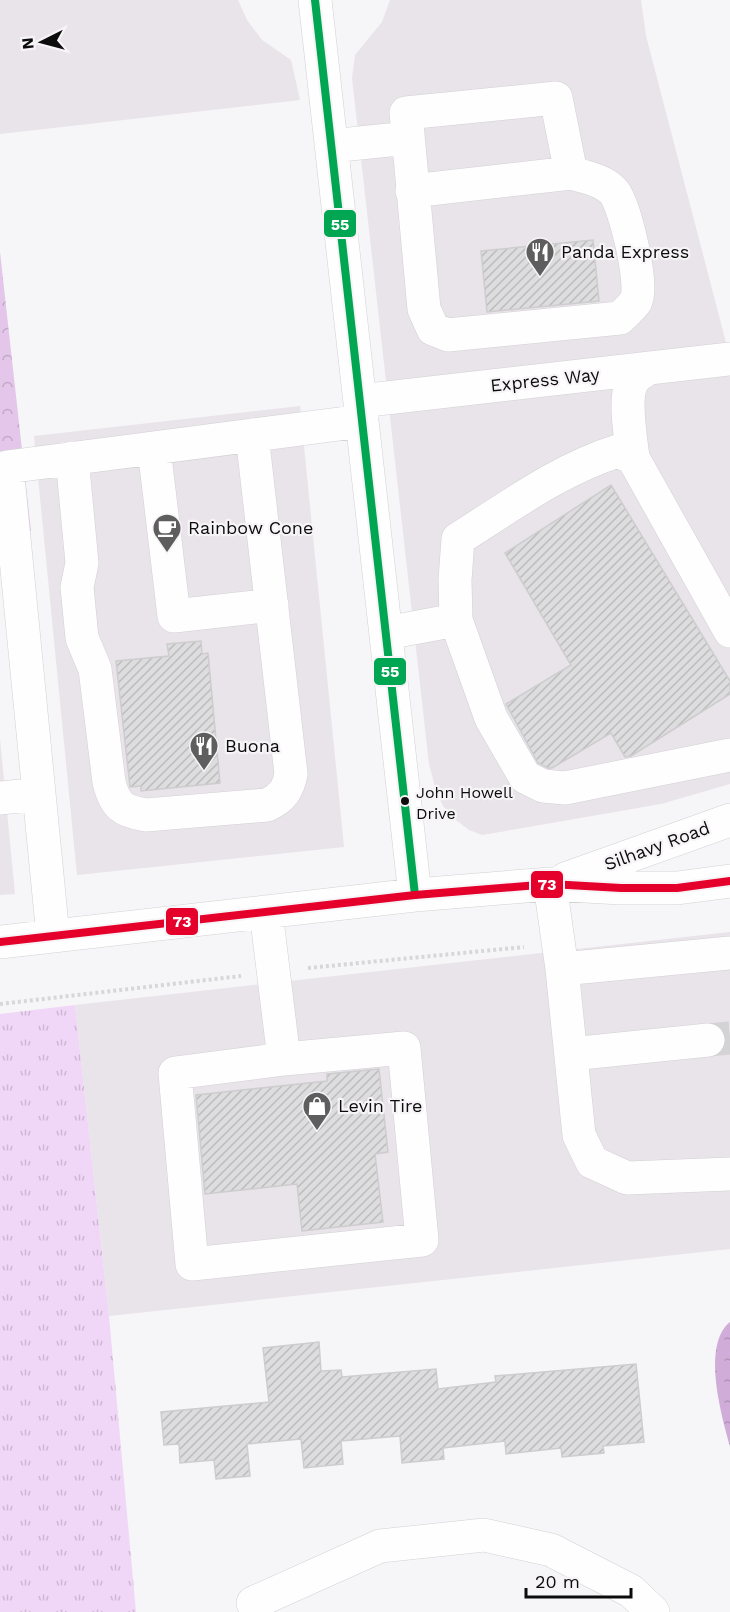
<svg xmlns="http://www.w3.org/2000/svg" width="730" height="1612" font-family="'Work Sans',sans-serif">
<style>
.built{fill:#e9e3ea}
.grass{fill:url(#grass-tufts)}
.forest{fill:url(#forest-crowns)}
.water{fill:url(#water-ripples)}
.building{fill:url(#building-hatch);stroke:#cecdce;stroke-width:1.5}
.lines{fill:none;stroke-linecap:round;stroke-linejoin:round}
.minor-tunnel{stroke:#d3d2d4;stroke-width:33;stroke-dasharray:33 16;stroke-linecap:butt}
.minor-casing{stroke:#d2d1d3;stroke-width:34}
.path{stroke:#d8d7d8;stroke-width:4;stroke-dasharray:3 3;stroke-linecap:butt}
.minor{stroke:#fefefe;stroke-width:33}
.bus-1-casing{stroke:#f7f4f8;stroke-width:12}
.bus-2-casing{stroke:#f7f4f8;stroke-width:12}
.bus-1{stroke:#00a651;stroke-width:8}
.bus-2{stroke:#e4002b;stroke-width:8}
.bus-dot{fill:#0d0c0d;stroke:#f7f4f8;stroke-width:2}
.labels{text-anchor:middle;stroke-width:4.5;stroke-linejoin:round;paint-order:stroke}
.bus-label{font-size:16px;fill:#0d0c0d;stroke:#f7f4f8;text-anchor:start}
.poi-label{font-size:18px;fill:#0d0c0d;stroke:#f7f4f8;text-anchor:start}
.street-label{font-size:18px;fill:#0d0c0d;stroke:#f7f4f8}
.line-badge{stroke:#f7f4f8;stroke-width:2}
.badge-label{font-size:16px;text-anchor:middle;font-weight:bold;fill:#fff}
</style>
<defs>
<pattern id="grass-tufts" width="24" height="20" patternUnits="userSpaceOnUse" patternTransform="scale(1.5)"><rect width="24" height="20" fill="#f1d7f7"/><path d="M3 7l-1-3M5 7V3M7 7l1-3M15 17l-1-3M17 17v-4M19 17l1-3" fill="none" stroke="#cdb7d3"/></pattern>
<pattern id="forest-crowns" width="20" height="18" patternUnits="userSpaceOnUse" patternTransform="scale(1.5)"><rect width="20" height="18" fill="#e3c6e9"/><path d="M2 6a3 3 0 1 1 6 0M12 15a3 3 0 1 1 6 0" fill="none" stroke="#c2a9c7"/></pattern>
<pattern id="water-ripples" width="26" height="14" patternUnits="userSpaceOnUse" patternTransform="scale(1.5)"><rect width="26" height="14" fill="#d0acd8"/><path d="M2 4q2-2 4 0t4 0M15 11q2-2 4 0t4 0" fill="none" stroke="#b193b8"/></pattern>
<pattern id="building-hatch" width="6" height="6" patternUnits="userSpaceOnUse" patternTransform="scale(1.5)"><rect width="6" height="6" fill="#dddcde"/><path d="M-1 1l2-2M0 6l6-6M5 7l2-2" fill="none" stroke="#bcbcbd"/></pattern>
</defs>
<rect width="100%" height="100%" fill="#f6f5f7"/>
<path class="built" d="M 0,0 L 238,0 L 247,20 L 262,40 L 291,60 L 300,100 L 0,134 Z
M 390,0 L 641,0 L 646,36 L 730,358 L 730,784 L 661,804 L 482,835 L 469,830 L 456,820 L 443,806 L 435,787 L 429,764 L 352,78 L 355,55 L 382,22 Z
M 300,406 L 344,847 L 77,875 L 34,436 Z
M 0,739 L 15,894 L 0,895 Z
M 730,932 L 730,1249 L 109,1316 L 75,1005 Z"/>
<path class="grass" d="M 75,1005 L 109,1316 L 136,1612 L 0,1612 L 0,1014 Z"/>
<path class="forest" d="M 0,252 L 31,531 L 0,535 Z"/>
<path class="water" d="M 730,1322 L 730,1446 C 722,1417 701,1345 730,1322 Z"/>
<path class="building" d="M 593,240 L 599,301 L 487,312 L 481,251 Z
M 611,485 L 730,681 L 730,694 L 631,756 L 625,757 L 611,733 L 552,768 L 548,768 L 538,763 L 506,704 L 571,665 L 505,553 Z
M 201,641 L 202,654 L 208,653 L 220,783 L 141,791 L 141,786 L 130,787 L 116,661 L 169,656 L 167,644 Z
M 379,1069 L 388,1152 L 375,1154 L 383,1222 L 302,1231 L 297,1184 L 205,1194 L 196,1095 L 327,1081 L 327,1074 Z
M 319,1342 L 321,1371 L 341,1370 L 342,1377 L 436,1369 L 438,1389 L 496,1382 L 495,1376 L 636,1364 L 644,1442 L 603,1446 L 604,1453 L 562,1457 L 561,1448 L 506,1454 L 505,1441 L 443,1448 L 444,1459 L 402,1463 L 400,1436 L 341,1441 L 343,1464 L 304,1468 L 301,1439 L 247,1444 L 250,1476 L 216,1479 L 214,1460 L 180,1463 L 179,1444 L 164,1445 L 161,1412 L 269,1402 L 263,1348 Z"/>
<g class="lines">
<path class="minor-tunnel" d="M 708,1040 L 730,1038"/>
<g class="minor-casing">
<path id="minor" d="M 315,0 L 415,895
M 331,146 L 408,138
M 412,191 L 571,173 L 556,98 L 406,113 L 424,309 L 433,329 L 448,335 L 620,318 C 625,313 632,307 636,301 C 644,285 625,206 614,192 C 604,180 585,177 571,173
M 360,401 L 730,359
M 154,448 L 174,616 L 272,605
M 72,458 L 82,563 L 77,587 L 82,638 L 95,669 L 109,782 C 115,806 122,811 146,815 L 267,805 C 282,798 288,790 291,774 L 252,435
M 633,458 C 631,439 624,402 631,385 C 634,376 641,373 649,368
M 730,631 L 633,458 L 618,451 C 560,469 509,507 458,539 L 455,580 L 456,620 L 491,718 L 525,777 L 543,786 L 565,788 L 730,755
M 386,633 L 456,620
M 0,798 L 39,794
M 565,879 L 730,820
M 550,884 L 562,969 L 579,1135 L 592,1162 L 627,1178 L 730,1174
M 266,912 L 284,1059 L 175,1073 L 192,1264 L 422,1240 L 404,1048 L 284,1059
M 53,936 L 7,467 L 362,421
M 0,942 L 415,895 L 550,884 L 621,888 L 677,888 L 730,881
M 562,969 L 730,953
M 571,1054 L 708,1040
M 253,1603 L 380,1546 L 484,1535 L 551,1550 L 631,1591 L 653,1612"/>
</g>
<path class="path" d="M 308,968 L 524,947
M 0,1004 L 241,976"/>
<use href="#minor" class="minor"/>
<g class="bus-1-casing">
<path id="bus-1" d="M 315,0 L 415,895"/>
</g>
<g class="bus-2-casing">
<path id="bus-2" d="M 0,942 L 415,895 L 550,884 L 621,888 L 677,888 L 730,881"/>
</g>
<use href="#bus-1" class="bus-1"/>
<use href="#bus-2" class="bus-2"/>
</g>
<defs>
<g id="restaurant-pin" transform="scale(1.5)"><path d="M0 17L-7.5 6A9.5 9.5 0 1 1 7.5 6Z" fill="#5f5e5f" stroke="#f7f4f8"/><path d="M-5-6h1v4h1v-4h1v4h1v-4h1v5L-1.5 .5V6h-2V.5L-5-1ZM5-6V6H3V1.5H1.5Q1.5-4 5-6Z" fill="#fff"/></g>
<g id="cafe-pin" transform="scale(1.5)"><path d="M0 17L-7.5 6A9.5 9.5 0 1 1 7.5 6Z" fill="#5f5e5f" stroke="#f7f4f8"/><path d="M-5.5-4.5H6V0H3Q3 3.5 0 3.5H-2.5Q-5.5 3.5-5.5 0ZM3-3.2v2h1.7v-2ZM-6 4.5H4V6H-6Z" fill="#fff"/></g>
<g id="shop-pin" transform="scale(1.5)"><path d="M0 17L-7.5 6A9.5 9.5 0 1 1 7.5 6Z" fill="#5f5e5f" stroke="#f7f4f8"/><path d="M-5-2.5h2.3a2.7 3.5 0 0 1 5.4 0H5L5.5 6h-11ZM-1.5-2.5h3a1.5 2.3 0 0 0-3 0Z" fill="#fff"/></g>
</defs>
<g fill-rule="evenodd">
<use href="#restaurant-pin" x="540" y="252"/>
<use href="#cafe-pin" x="167" y="528"/>
<use href="#restaurant-pin" x="204" y="746"/>
<use href="#shop-pin" x="317" y="1106"/>
</g>
<circle class="bus-dot" cx="405" cy="801" r="5"/>
<g class="labels">
<g class="bus-label">
<text x="416" y="798">John Howell<tspan x="416" dy="21">Drive</tspan></text>
</g>
<g class="poi-label">
<text x="561" y="258">Panda Express</text>
<text x="188" y="534">Rainbow Cone</text>
<text x="225" y="752">Buona</text>
<text x="338" y="1112">Levin Tire</text>
</g>
<g class="street-label">
<text transform="translate(545 380) rotate(-6)" y="6">Express Way</text>
<text transform="translate(657 846) rotate(-20)" y="6">Silhavy Road</text>
</g>
</g>
<g class="line-badge">
<rect x="323" y="209" width="34" height="29" rx="6" fill="#00a651"/>
<rect x="373" y="657" width="34" height="29" rx="6" fill="#00a651"/>
<rect x="530" y="870" width="34" height="29" rx="6" fill="#e4002b"/>
<rect x="165" y="907" width="34" height="29" rx="6" fill="#e4002b"/>
</g>
<g class="badge-label">
<text x="340" y="230">55</text>
<text x="390" y="677">55</text>
<text x="547" y="890">73</text>
<text x="182" y="927">73</text>
</g>
<g transform="translate(42 42) rotate(264)" stroke="#f7f4f8" stroke-width="4.5" paint-order="stroke">
<path d="M0-4.5L10 22L0 15L-10 22Z" fill="#0d0c0d"/>
<text y="-9" font-size="16" font-weight="bold" text-anchor="middle" fill="#0d0c0d">N</text>
</g>
<path d="M526 1588v9h105v-9" fill="none" stroke="#0d0c0d" stroke-width="3"/>
<text x="535" y="1588" font-size="18" fill="#0d0c0d" stroke="#f7f4f8" stroke-width="4.5" paint-order="stroke">20 m</text>
</svg>
